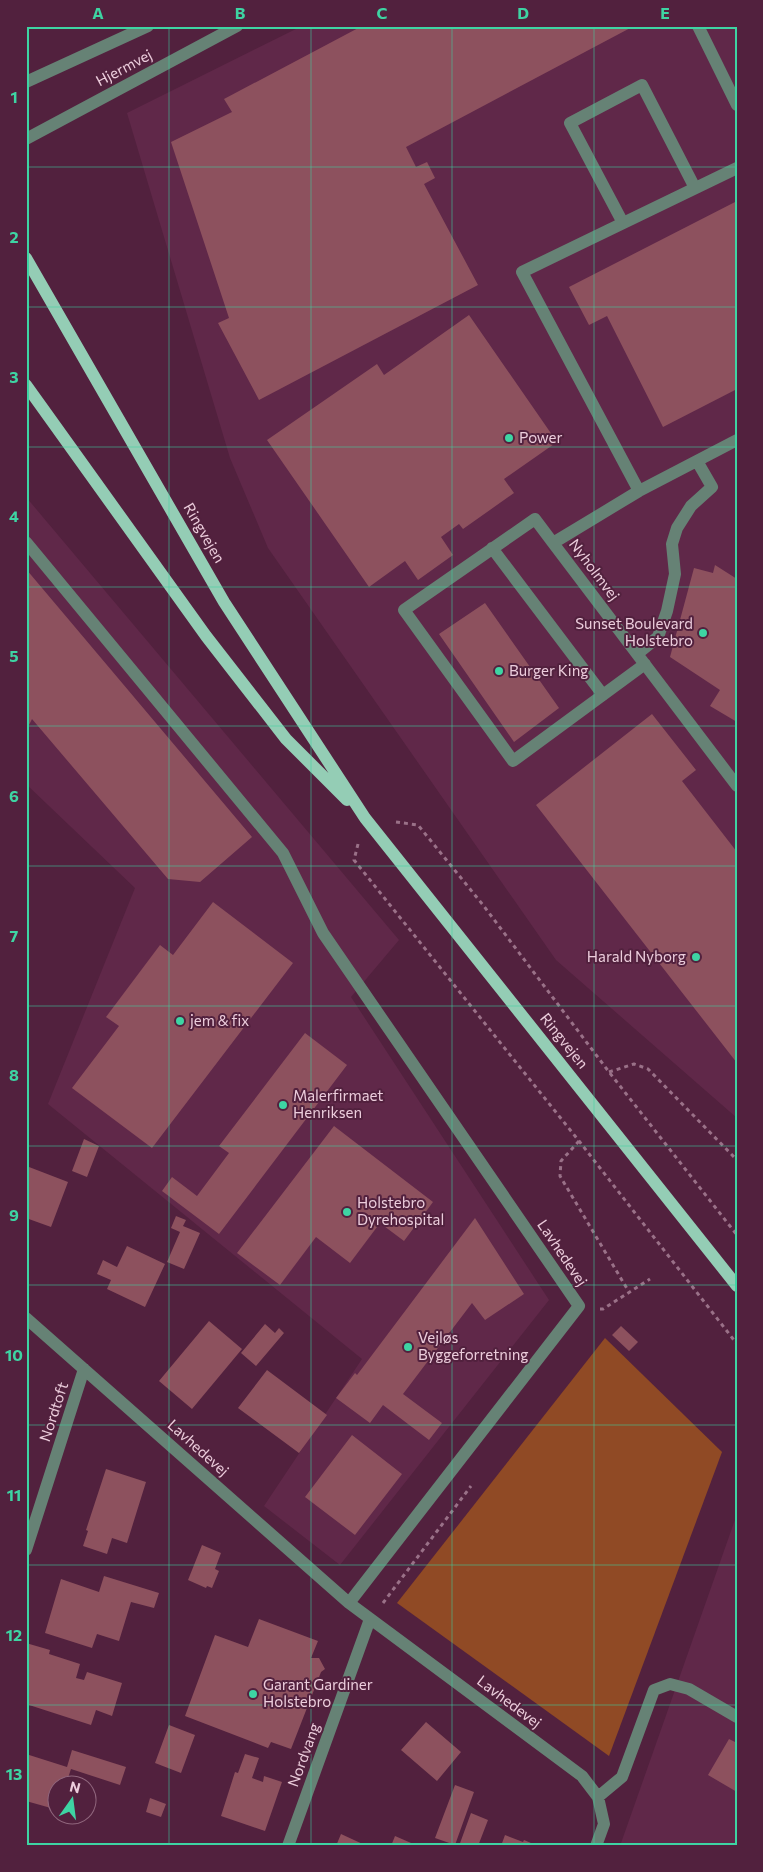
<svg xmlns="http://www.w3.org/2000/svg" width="763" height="1872" font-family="Commissioner,sans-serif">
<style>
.built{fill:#602849}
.green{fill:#904a25}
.building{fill:#8d515e}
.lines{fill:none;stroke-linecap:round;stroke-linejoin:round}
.path{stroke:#9a7188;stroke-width:3;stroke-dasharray:4 4;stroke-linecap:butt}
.minor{stroke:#668275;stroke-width:12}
.major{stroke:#94cdb5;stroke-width:12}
.grid{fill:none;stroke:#3ed4a3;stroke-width:1;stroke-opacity:0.55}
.poi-dot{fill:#3ed4a3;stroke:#52213e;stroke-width:2}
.labels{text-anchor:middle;stroke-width:4;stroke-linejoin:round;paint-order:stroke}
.street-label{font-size:15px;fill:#eccddc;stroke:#52213e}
.poi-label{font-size:15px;fill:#eccddc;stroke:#52213e;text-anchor:start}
.neatline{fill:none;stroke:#3ed4a3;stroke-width:2}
.grid-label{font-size:16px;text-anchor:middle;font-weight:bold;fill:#3ed4a3}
</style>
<rect width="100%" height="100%" fill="#52213e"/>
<path class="built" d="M 302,26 L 737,26 L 737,1118 L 556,960 L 268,548 L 230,458 L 127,113 Z
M 26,497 L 399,940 L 351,997 L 549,1300 L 340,1565 L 264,1506 L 362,1359 L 48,1104 L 135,888 L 26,784 Z
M 737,1514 L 737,1846 L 620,1846 Z"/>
<path class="green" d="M 605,1338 L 722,1452 L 609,1756 L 397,1603 Z"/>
<path class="building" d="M 362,26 L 634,26 L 406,147 L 416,167 L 427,162 L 435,178 L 424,184 L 478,285 L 259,400 L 218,323 L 229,318 L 171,142 L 232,112 L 224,99 Z
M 737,201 L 737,389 L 663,427 L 607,316 L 589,325 L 569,287 Z
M 469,315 L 557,442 L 504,479 L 514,493 L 463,529 L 459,524 L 441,537 L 453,555 L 418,580 L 405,561 L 369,587 L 267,440 L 377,364 L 384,375 Z
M 715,565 L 737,579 L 737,722 L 710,706 L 720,690 L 670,657 L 694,568 L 713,573 Z
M 26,569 L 252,837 L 200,882 L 168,879 L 32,719 L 26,731 Z
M 485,603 L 559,708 L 514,742 L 439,634 Z
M 652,714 L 696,770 L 682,781 L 737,852 L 737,1063 L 536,805 Z
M 213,902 L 293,963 L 152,1148 L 72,1088 L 119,1026 L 106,1017 L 160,945 L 173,955 Z
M 305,1033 L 347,1065 L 219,1234 L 162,1191 L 172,1177 L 197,1196 L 229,1153 L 219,1146 Z
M 334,1126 L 433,1202 L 404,1241 L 380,1223 L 350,1263 L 316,1237 L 280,1285 L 237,1253 Z
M 84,1139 L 99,1146 L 87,1177 L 72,1171 Z
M 29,1167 L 68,1182 L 51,1227 L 26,1218 L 26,1175 Z
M 176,1216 L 186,1220 L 183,1226 L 200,1233 L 184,1269 L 167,1262 L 180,1232 L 171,1228 Z
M 475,1218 L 524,1294 L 485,1320 L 472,1303 L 403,1394 L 442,1423 L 429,1440 L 383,1405 L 370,1423 L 336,1398 L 355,1373 L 357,1375 Z
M 127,1246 L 165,1264 L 145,1307 L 107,1289 L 111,1280 L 97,1274 L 103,1260 L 117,1267 Z
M 209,1321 L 242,1349 L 192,1409 L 159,1381 Z
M 265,1324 L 275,1333 L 279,1328 L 284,1333 L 256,1366 L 241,1353 Z
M 621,1326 L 638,1342 L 629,1351 L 612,1335 Z
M 267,1370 L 327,1415 L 299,1453 L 238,1408 Z
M 352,1435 L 402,1474 L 355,1535 L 305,1497 Z
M 106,1469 L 146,1482 L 127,1543 L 112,1538 L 107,1554 L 83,1546 L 88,1531 L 86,1530 Z
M 202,1545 L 221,1553 L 215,1569 L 219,1571 L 212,1588 L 207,1586 L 206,1588 L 188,1580 Z
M 104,1576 L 159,1593 L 154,1608 L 131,1602 L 119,1641 L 97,1634 L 92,1648 L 45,1633 L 61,1579 L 99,1592 Z
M 259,1619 L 318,1641 L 311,1658 L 319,1658 L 325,1669 L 321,1672 L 291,1749 L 271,1742 L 268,1748 L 185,1716 L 215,1635 L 248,1647 Z
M 26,1643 L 50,1650 L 49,1654 L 80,1664 L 76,1678 L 84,1680 L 87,1672 L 122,1683 L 112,1716 L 96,1710 L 91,1725 L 26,1704 Z
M 426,1722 L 461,1752 L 437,1781 L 401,1750 Z
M 169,1725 L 195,1735 L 181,1773 L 155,1763 Z
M 729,1739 L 737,1743 L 737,1792 L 708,1775 Z
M 72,1750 L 126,1767 L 120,1785 L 71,1769 L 66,1784 L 58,1784 L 58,1810 L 26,1801 L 26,1754 L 67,1767 Z
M 245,1754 L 259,1758 L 252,1778 L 263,1782 L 264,1776 L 282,1782 L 265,1831 L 221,1816 L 235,1772 L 238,1773 Z
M 455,1785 L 474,1792 L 455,1845 L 435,1838 Z
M 150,1798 L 166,1804 L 161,1817 L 146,1812 Z
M 471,1813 L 488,1820 L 478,1846 L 459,1846 Z
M 341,1834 L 367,1846 L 336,1846 Z
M 505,1835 L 523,1842 L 524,1840 L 538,1846 L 501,1846 Z
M 395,1836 L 418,1846 L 391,1846 Z"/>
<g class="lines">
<path class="path" d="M 396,822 L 418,825 L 483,905 L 609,1072 L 737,1235
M 358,844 L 354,860 L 579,1141 L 737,1344
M 609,1072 L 634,1064 L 648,1069 L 737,1160
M 579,1141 L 561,1161 L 560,1176 L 629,1292
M 600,1309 L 603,1309 L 650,1279
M 383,1603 L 471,1486"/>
<path class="minor" d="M 698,26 L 737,105
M 26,82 L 148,26
M 26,139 L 237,26
M 623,223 L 570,123 L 642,85 L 695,188
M 737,440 L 639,491 L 553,543 L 737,786
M 639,491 L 522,272 L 737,168
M 26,542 L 283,853 L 323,933 L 579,1306 L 349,1603
M 553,543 L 535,519 L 404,610 L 513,761 L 645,664
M 492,548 L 603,695
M 637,654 L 658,637 L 667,611 L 675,574 L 672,544 L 677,528 L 691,506 L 712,487 L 697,461
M 26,1318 L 349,1603 L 582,1776 L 598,1797 L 604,1824 L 596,1846
M 26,1550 L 84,1369
M 598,1797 L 622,1777 L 654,1690 L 670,1684 L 689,1689 L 737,1717
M 288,1846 L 370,1619"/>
<path class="major" d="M 26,258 L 224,602 L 365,818 L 737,1286
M 26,385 L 206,636 L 286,739 L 347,800"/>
</g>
<path class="grid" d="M 169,26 L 169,1846M 311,26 L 311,1846M 452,26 L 452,1846M 594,26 L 594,1846M 26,167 L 737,167M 26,307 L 737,307M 26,447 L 737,447M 26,587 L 737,587M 26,726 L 737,726M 26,866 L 737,866M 26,1006 L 737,1006M 26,1146 L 737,1146M 26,1285 L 737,1285M 26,1425 L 737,1425M 26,1565 L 737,1565M 26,1705 L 737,1705"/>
<g class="poi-dot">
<circle cx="509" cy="438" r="5"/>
<circle cx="703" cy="633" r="5"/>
<circle cx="499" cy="671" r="5"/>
<circle cx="696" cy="957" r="5"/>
<circle cx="180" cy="1021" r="5"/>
<circle cx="283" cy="1105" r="5"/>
<circle cx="347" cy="1212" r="5"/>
<circle cx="408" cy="1347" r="5"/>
<circle cx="253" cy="1694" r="5"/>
</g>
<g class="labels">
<g class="street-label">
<text transform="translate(124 68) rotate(-28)" y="5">Hjermvej</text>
<text transform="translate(204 533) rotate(60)" y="5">Ringvejen</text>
<text transform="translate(594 570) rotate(53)" y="5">Nyholmvej</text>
<text transform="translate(564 1041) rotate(51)" y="5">Ringvejen</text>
<text transform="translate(562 1253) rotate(56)" y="5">Lavhedevej</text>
<text transform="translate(54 1412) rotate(-72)" y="5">Nordtoft</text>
<text transform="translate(198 1448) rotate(42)" y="5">Lavhedevej</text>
<text transform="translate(509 1702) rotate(37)" y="5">Lavhedevej</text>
<text transform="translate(304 1755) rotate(-70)" y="5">Nordvang</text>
</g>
<g class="poi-label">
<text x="519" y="443">Power</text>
<text x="693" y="629" text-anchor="end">Sunset Boulevard<tspan x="693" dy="17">Holstebro</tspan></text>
<text x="509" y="676">Burger King</text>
<text x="686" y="962" text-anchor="end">Harald Nyborg</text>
<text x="190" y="1026">jem &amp; fix</text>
<text x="293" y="1101">Malerfirmaet<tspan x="293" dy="17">Henriksen</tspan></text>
<text x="357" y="1208">Holstebro<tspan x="357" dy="17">Dyrehospital</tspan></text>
<text x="418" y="1343">Vejløs<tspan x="418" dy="17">Byggeforretning</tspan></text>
<text x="263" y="1690">Garant Gardiner<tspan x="263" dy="17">Holstebro</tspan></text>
</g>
</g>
<rect width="763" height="1872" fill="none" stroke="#52213e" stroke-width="55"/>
<g transform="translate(72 1800) rotate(14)"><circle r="24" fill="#52213e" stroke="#90667d"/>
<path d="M0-4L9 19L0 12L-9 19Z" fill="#3ed4a3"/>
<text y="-8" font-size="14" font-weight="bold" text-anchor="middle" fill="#eccddc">N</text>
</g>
<rect x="28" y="28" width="708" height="1816" class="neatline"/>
<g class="grid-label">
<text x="98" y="19">A</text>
<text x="240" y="19">B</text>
<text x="382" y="19">C</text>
<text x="523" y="19">D</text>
<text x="665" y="19">E</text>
<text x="14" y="103">1</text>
<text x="14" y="243">2</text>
<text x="14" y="383">3</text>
<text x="14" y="522">4</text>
<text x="14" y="662">5</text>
<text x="14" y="802">6</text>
<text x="14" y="942">7</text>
<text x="14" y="1081">8</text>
<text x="14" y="1221">9</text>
<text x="14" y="1361">10</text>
<text x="14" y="1501">11</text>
<text x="14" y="1641">12</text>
<text x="14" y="1780">13</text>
</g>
</svg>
